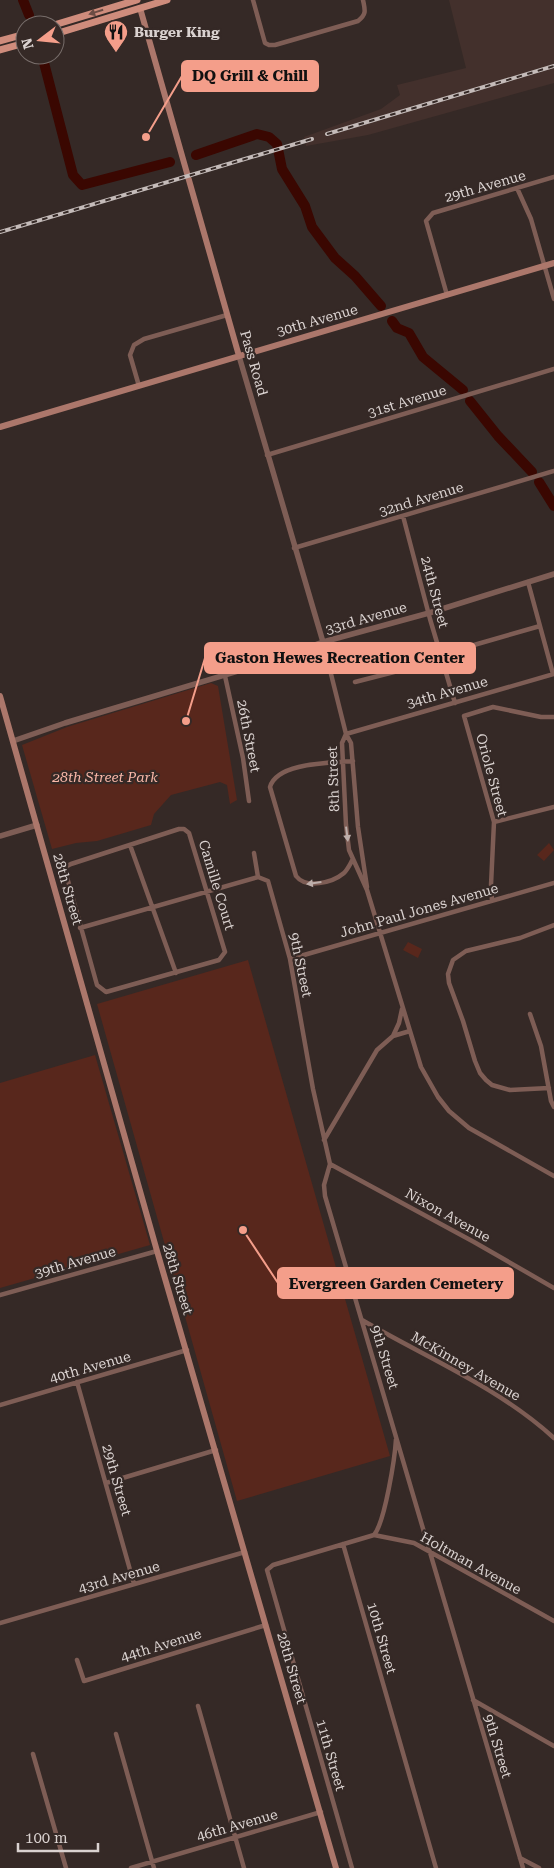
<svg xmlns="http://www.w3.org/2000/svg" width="554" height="1868" font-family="'Roboto Serif',serif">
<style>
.built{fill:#43302c}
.green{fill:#58271c}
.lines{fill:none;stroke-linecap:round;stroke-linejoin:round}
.river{stroke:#3a0701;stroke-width:10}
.minor{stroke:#7e5d55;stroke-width:4.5}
.tertiary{stroke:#7e5d55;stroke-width:5.5}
.secondary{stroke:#ac776b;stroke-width:6}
.primary{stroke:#cf8c7c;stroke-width:7}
.rail-casing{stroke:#c4bbb9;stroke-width:4}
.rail{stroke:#352926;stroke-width:2;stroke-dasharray:5.5;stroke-linecap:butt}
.oneway{fill:#6b4c44}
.oneway2{fill:#beafab}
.labels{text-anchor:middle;stroke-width:4.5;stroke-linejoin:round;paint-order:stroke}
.poi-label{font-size:14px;font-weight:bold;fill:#dad2d0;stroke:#352926;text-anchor:start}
.street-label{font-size:14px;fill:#dad2d0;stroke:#352926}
.park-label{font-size:14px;font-style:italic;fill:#f8b7a8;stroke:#352926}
.leader{fill:none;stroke:#f49e8a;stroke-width:2}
.callout-dot{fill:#f49e8a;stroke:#352926;stroke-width:2}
.callout{fill:#f49e8a;stroke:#f49e8a;stroke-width:2}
.callout-label{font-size:15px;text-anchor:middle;font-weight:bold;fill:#111}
</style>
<rect width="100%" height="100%" fill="#352926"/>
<path class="built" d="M 449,0 L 554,0 L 554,83 L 368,135 L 306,146 L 304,137 L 381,109 L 400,95 L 397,85 L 466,68 Z"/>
<path class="green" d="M 211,683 L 218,686 L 237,800 L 230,804 L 227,785 L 220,782 L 171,795 L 154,814 L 151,825 L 97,841 L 76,843 L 52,849 L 22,745 L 67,727 Z
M 549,843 L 554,850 L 544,861 L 537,855 Z
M 408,942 L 422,949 L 418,958 L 403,950 Z
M 248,960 L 390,1456 L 237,1501 L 97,1004 Z
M 95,1055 L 150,1245 L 0,1288 L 0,1083 Z"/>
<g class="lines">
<path class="river" d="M 23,0 L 29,15
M 42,55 L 73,175 L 82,185 L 170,162
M 196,155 L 257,134 L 269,137 L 277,144 L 282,169 L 305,206 L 312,227 L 335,258 L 355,276 L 381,306
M 392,321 L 397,328 L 409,333 L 423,357 L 463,390
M 470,401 L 498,436 L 532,472
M 539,482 L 554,506"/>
<path class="minor" d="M 253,0 L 265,43 L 269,45 L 275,45 L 358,21 C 367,14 365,10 363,0
M 517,188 L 531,219 L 554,299
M 447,295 L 426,221 L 433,213 L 554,177
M 139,386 L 130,355 L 134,345 L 144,339 L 227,315
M 267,455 L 554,369
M 403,516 L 430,619 L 455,703
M 294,548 L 554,471
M 528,582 L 553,674
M 323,642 L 346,734 L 351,743 L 358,827 L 367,887
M 225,676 L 243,758 L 249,801
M 355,682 L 437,661 L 467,647 L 540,626
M 346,734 L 342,743 L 346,825 L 349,850 L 367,890 L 421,1067 L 438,1097 L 449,1111 L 469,1128 L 554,1176
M 346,734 L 554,674
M 494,822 L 554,807
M 179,829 L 184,829 L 189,833 L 225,952 L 219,960 L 106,992 L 97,985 L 65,870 L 67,866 L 71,864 Z
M 130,845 L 176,973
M 254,853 L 258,877 L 268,881 L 290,959 L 313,1089 L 330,1164 L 324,1185 L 325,1196 L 523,1868
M 353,859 C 350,864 348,869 344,873 C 332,883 306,889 296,876 L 270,787 C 277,762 332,763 353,761
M 492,901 L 491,885 L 494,822 L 464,716 L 493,707 L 541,717 L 554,717
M 80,928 L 258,877
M 290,959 L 554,883
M 530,1014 L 541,1046 L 551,1101 L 554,1107
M 393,1036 L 399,1023 L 402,1009
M 549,1088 L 510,1090 L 492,1085 L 486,1080 L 480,1073 L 475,1061 L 463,1021 L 449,983 L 448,974 L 453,960 L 466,951 L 520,938 L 554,925
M 324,1140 L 377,1050 L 393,1036 L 410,1031
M 330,1164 L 474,1242 L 554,1288
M 0,1295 L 157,1251
M 362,1320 C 427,1358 498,1387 554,1438
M 77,1382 L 134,1584
M 0,1405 L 187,1350
M 106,1483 L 216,1450
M 374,1535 L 414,1543 L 554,1621
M 343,1544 L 436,1868
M 0,1623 L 245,1552
M 77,1660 L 84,1681 L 266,1625
M 473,1700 L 554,1746
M 198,1706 L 244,1868
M 116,1734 L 154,1868
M 33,1754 L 66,1868
M 520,1858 L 539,1868
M 131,1868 L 321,1812
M 352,1868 L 267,1570 L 273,1565 L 374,1535 C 385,1522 395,1457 396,1439"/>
<path class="tertiary" d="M 239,356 L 323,642
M 13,741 L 65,723 L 261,664 L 323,642 L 429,613 L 554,574
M 0,836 L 37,825"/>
<path class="secondary" d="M 140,8 L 239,356
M 0,427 L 554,263
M 0,696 L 157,1251 L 336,1868"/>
<path class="primary" d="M 54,25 L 137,0
M 55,34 L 167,0
M 0,41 L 25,34
M 0,50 L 25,43"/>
<g class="rail-casing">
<path id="rail" d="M 327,134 L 554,66
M 0,232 L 312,139"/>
</g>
<use href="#rail" class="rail"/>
</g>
<defs><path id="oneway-solid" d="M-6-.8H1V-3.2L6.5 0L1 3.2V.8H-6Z" transform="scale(1.25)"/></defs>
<use class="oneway" href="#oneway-solid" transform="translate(96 12) rotate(163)"/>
<g class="oneway2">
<use href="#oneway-solid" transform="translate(347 834) rotate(83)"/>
<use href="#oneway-solid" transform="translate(314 883) rotate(172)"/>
</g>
<defs>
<g id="restaurant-pin" transform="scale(1.25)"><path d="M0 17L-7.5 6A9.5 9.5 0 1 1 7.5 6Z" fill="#f49e8a" stroke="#352926"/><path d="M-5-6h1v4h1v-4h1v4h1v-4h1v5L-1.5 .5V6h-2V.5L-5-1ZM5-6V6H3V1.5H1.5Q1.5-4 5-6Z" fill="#111"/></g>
</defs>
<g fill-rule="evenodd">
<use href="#restaurant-pin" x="116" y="32"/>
</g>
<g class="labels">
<g class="poi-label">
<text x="134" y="37">Burger King</text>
</g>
<g class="street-label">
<text transform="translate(485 186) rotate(-16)" y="5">29th Avenue</text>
<text transform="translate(317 320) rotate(-16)" y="5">30th Avenue</text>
<text transform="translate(254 363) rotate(74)" y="5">Pass Road</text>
<text transform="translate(407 401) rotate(-17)" y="5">31st Avenue</text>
<text transform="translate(421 499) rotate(-17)" y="5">32nd Avenue</text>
<text transform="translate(435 592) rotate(75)" y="5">24th Street</text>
<text transform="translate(366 618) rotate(-16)" y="5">33rd Avenue</text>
<text transform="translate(447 692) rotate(-16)" y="5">34th Avenue</text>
<text transform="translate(249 736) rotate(79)" y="5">26th Street</text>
<text transform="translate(492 775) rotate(75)" y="5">Oriole Street</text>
<text transform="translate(333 779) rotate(-92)" y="5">8th Street</text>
<text transform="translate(217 885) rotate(73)" y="5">Camille Court</text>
<text transform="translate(68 889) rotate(74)" y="5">28th Street</text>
<text transform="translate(419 910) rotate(-16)" y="5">John Paul Jones Avenue</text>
<text transform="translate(301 965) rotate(78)" y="5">9th Street</text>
<text transform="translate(448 1215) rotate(29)" y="5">Nixon Avenue</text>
<text transform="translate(75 1262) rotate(-16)" y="5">39th Avenue</text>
<text transform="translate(178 1279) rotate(73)" y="5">28th Street</text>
<text transform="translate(385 1357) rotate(73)" y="5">9th Street</text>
<text transform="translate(466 1366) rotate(30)" y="5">McKinney Avenue</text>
<text transform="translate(90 1367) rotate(-16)" y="5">40th Avenue</text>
<text transform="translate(117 1480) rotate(74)" y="5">29th Street</text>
<text transform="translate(471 1563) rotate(29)" y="5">Holtman Avenue</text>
<text transform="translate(119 1577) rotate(-16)" y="5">43rd Avenue</text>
<text transform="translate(382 1638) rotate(74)" y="5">10th Street</text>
<text transform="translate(161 1645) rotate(-17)" y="5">44th Avenue</text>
<text transform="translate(292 1668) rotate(74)" y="5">28th Street</text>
<text transform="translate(498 1746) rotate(73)" y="5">9th Street</text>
<text transform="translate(331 1755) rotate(74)" y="5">11th Street</text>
<text transform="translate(237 1825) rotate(-16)" y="5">46th Avenue</text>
</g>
<g class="park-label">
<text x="105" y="782">28th Street Park</text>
</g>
</g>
<path class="leader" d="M146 137L182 76M186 721L205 658M243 1230L278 1283"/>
<g class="callout-dot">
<circle cx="146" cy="137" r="5"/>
<circle cx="186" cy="721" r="5"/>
<circle cx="243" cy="1230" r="5"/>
</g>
<g class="callout">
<rect x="182" y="61" width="136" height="30" rx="5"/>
<rect x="205" y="643" width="270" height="30" rx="5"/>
<rect x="278" y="1268" width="235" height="30" rx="5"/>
</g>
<g class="callout-label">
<text x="250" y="81">DQ Grill &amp; Chill</text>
<text x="340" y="663">Gaston Hewes Recreation Center</text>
<text x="396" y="1289">Evergreen Garden Cemetery</text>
</g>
<g transform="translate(40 40) rotate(254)"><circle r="24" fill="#352926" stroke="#776d6a"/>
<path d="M0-4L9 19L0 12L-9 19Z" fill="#f49e8a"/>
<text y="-8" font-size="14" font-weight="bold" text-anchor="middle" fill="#dad2d0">N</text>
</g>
<path d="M18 1843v8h80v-8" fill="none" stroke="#dad2d0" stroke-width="2.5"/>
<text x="25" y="1843" font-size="15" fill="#dad2d0" stroke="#352926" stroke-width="4" paint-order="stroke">100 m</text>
</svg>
